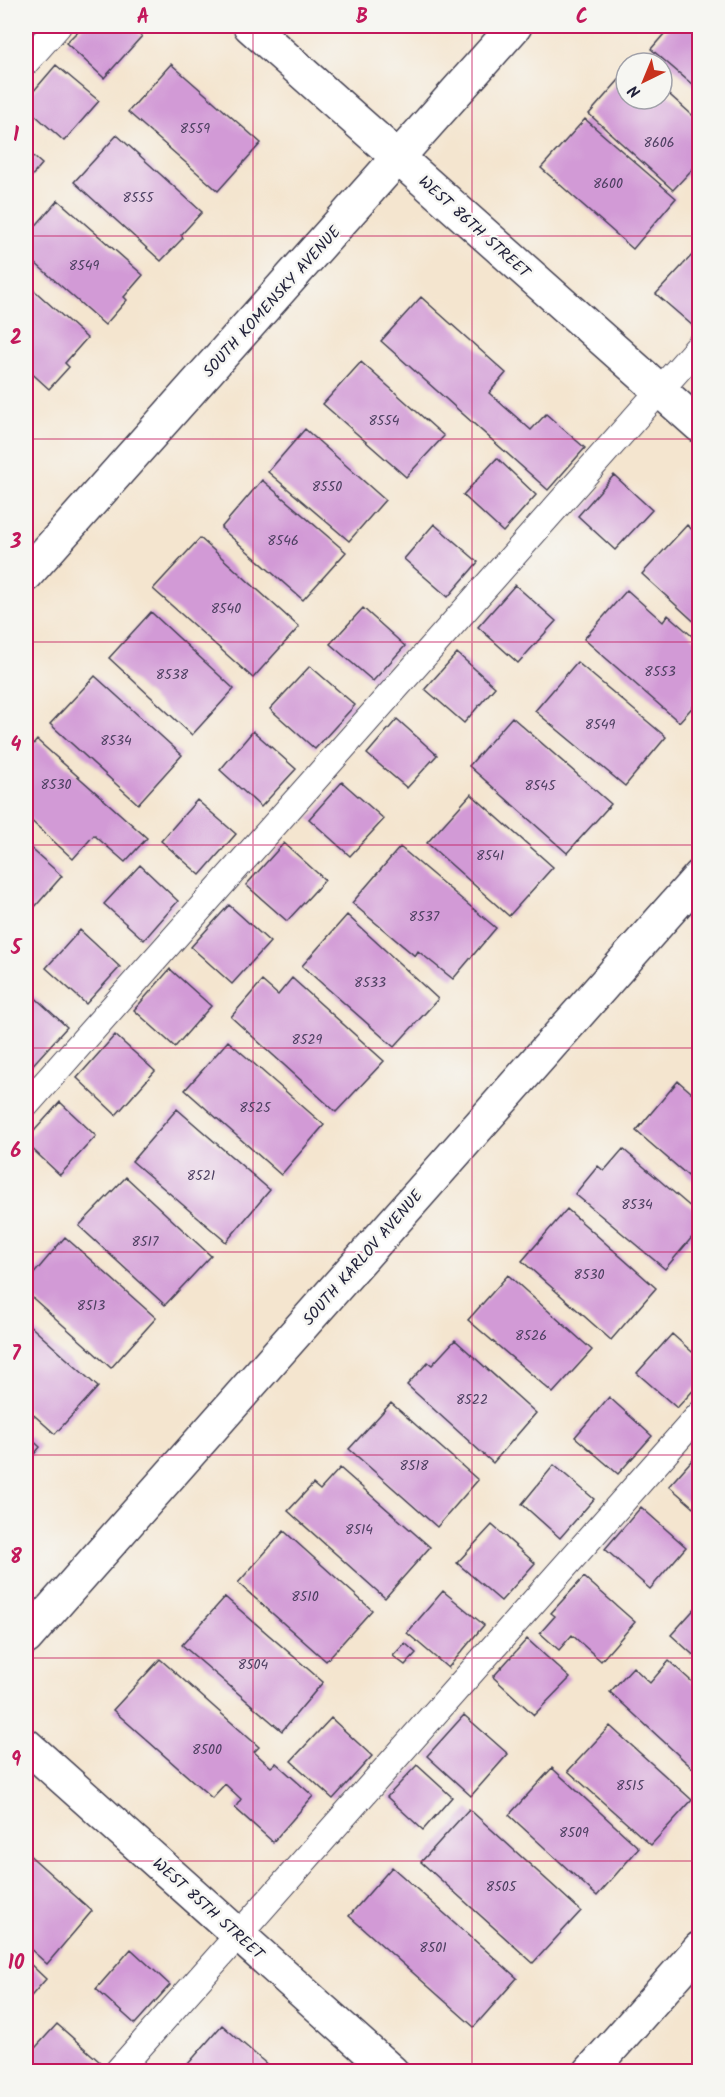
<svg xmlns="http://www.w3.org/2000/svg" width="725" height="2097" font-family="Kalam,sans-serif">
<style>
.building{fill:#d29ad6}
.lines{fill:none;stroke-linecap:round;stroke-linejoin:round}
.service-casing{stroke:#423f51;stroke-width:28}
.minor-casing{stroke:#423f51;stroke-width:36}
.service{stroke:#fff;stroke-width:26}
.minor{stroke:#fff;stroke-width:33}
.grid{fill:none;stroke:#c2185b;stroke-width:1.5;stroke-opacity:0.55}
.labels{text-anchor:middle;stroke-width:5;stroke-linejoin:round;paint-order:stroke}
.number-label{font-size:14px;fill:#4e4062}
.street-label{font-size:16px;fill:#22223b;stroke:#f6f6f2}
.neatline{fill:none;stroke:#c2185b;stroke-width:2}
.grid-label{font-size:20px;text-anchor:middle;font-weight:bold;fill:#c2185b}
</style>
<rect width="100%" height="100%" fill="#f6f6f2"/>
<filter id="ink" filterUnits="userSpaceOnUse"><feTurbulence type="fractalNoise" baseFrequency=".0167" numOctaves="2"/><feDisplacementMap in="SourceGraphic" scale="12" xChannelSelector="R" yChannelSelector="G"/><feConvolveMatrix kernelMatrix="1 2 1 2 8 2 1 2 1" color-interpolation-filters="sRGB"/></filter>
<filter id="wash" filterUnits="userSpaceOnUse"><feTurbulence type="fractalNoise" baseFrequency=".008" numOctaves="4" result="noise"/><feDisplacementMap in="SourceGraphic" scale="24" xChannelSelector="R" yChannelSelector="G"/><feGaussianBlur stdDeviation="1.35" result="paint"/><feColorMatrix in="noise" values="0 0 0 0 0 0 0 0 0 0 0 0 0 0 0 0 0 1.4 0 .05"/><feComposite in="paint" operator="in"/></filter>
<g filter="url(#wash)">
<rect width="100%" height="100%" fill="#f4e5cf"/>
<g id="blocks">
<path class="building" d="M 83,26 L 130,26 L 142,36 L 104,78 L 66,43 Z
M 671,26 L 700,26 L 700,91 L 651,49 Z
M 171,64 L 261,143 L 218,191 L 128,112 Z
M 56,65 L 99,101 L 64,141 L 26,107 L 26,100 Z
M 626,72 L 626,99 L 662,99 L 662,88 L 700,122 L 700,161 L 673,190 L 589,114 Z
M 585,119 L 676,198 L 633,249 L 541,168 Z
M 117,135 L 202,212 L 181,235 L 183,238 L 161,261 L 74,182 Z
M 26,150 L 42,164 L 26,183 Z
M 58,200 L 143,275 L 124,297 L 127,300 L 105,325 L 26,255 L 26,237 Z
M 694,253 L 700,258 L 700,318 L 693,326 L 656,294 Z
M 26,283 L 87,338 L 65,363 L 69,367 L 49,389 L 26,368 Z
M 421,297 L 506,373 L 489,393 L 531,430 L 546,414 L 585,448 L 548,490 L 381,341 Z
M 361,362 L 444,436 L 406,477 L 323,404 Z
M 305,429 L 385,500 L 349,541 L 268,472 Z
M 497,458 L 536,495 L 503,532 L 463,495 Z
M 614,475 L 652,510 L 615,550 L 578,516 Z
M 262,480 L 346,552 L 303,600 L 221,528 Z
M 434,524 L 478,562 L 448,597 L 404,559 Z
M 687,525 L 700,537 L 700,627 L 642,574 Z
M 200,538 L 299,627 L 253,678 L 153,589 Z
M 515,585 L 556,621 L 518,663 L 478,627 Z
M 627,590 L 663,622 L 668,615 L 700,643 L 700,699 L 679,722 L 584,639 Z
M 363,608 L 405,646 L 373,681 L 330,644 Z
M 151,612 L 234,689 L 192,735 L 109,658 Z
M 457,653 L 495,687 L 464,723 L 425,689 Z
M 577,662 L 666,737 L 625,786 L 535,711 Z
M 310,666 L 355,705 L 315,749 L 270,709 Z
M 95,676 L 182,755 L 138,804 L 50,724 Z
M 512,717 L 611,804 L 567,853 L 469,766 Z
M 397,719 L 437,755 L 407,788 L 367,754 Z
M 253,731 L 296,769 L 261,807 L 220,770 Z
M 37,740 L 147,838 L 125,862 L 94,835 L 73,859 L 26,816 L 26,753 Z
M 342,782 L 384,819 L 350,856 L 309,819 Z
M 471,794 L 553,867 L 509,916 L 427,843 Z
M 197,800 L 236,834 L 200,875 L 161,841 Z
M 284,843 L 325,880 L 287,921 L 246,885 Z
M 26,844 L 62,876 L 26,917 Z
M 400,847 L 496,928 L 453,979 L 418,951 L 415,956 L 352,903 Z
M 140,865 L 178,901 L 144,940 L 104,904 Z
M 229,905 L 270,942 L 232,984 L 191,947 Z
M 347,915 L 438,999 L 394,1047 L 302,966 Z
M 80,930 L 120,967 L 86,1004 L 46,968 Z
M 170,969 L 211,1006 L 175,1047 L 134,1010 Z
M 292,978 L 384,1061 L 336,1112 L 231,1017 L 262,981 L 278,995 Z
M 28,991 L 67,1027 L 29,1069 L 26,1066 L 26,994 Z
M 115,1035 L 155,1071 L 116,1115 L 77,1078 Z
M 228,1041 L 324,1125 L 281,1175 L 185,1090 Z
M 678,1081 L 700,1100 L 700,1186 L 636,1131 Z
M 60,1102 L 96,1136 L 60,1175 L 26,1143 L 26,1140 Z
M 177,1109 L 270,1190 L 226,1242 L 132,1161 Z
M 623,1149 L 700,1215 L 700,1228 L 665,1269 L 575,1194 L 598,1166 L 604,1171 Z
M 126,1177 L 211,1256 L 165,1305 L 79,1226 Z
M 567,1209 L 656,1288 L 611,1340 L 522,1261 Z
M 65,1237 L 156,1318 L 111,1368 L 26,1292 L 26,1283 Z
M 508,1275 L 592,1350 L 553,1393 L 468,1320 Z
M 26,1322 L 98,1387 L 55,1434 L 26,1408 Z
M 672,1334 L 700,1359 L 700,1383 L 677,1408 L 637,1373 Z
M 455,1340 L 536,1413 L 493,1463 L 407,1385 L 428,1362 L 432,1365 Z
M 609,1397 L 652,1436 L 618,1474 L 575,1437 Z
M 391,1403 L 478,1480 L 437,1527 L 349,1449 Z
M 26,1434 L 40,1447 L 26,1464 Z
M 700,1451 L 700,1513 L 669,1486 Z
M 554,1465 L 594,1499 L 560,1538 L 522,1504 Z
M 340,1468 L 430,1547 L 385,1598 L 288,1511 L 313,1484 L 320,1490 Z
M 641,1507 L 686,1547 L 650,1589 L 605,1549 Z
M 492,1525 L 535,1563 L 501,1601 L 457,1563 Z
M 284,1531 L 372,1610 L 326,1661 L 238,1583 Z
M 584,1577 L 635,1622 L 601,1661 L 572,1635 L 559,1650 L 540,1633 L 555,1616 L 551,1613 Z
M 443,1591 L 484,1625 L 448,1668 L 407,1633 Z
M 225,1597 L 323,1682 L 282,1731 L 182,1645 Z
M 700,1603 L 700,1661 L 671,1635 Z
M 527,1639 L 570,1678 L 534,1715 L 493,1677 Z
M 405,1643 L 416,1653 L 405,1665 L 393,1656 Z
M 160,1659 L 259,1747 L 254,1752 L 271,1767 L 276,1763 L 313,1796 L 273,1842 L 235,1808 L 241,1799 L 225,1784 L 212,1798 L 113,1710 Z
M 669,1661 L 700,1689 L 700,1775 L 610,1692 L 633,1667 L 650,1683 Z
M 464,1715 L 508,1754 L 471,1796 L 427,1756 Z
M 331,1718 L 372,1756 L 333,1799 L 291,1761 Z
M 610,1726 L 692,1800 L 651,1845 L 568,1771 Z
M 417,1765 L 452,1797 L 423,1830 L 387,1797 Z
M 552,1768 L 639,1848 L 597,1896 L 509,1815 Z
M 469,1809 L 581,1911 L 533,1963 L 421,1862 Z
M 26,1852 L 92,1911 L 47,1964 L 26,1945 Z
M 392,1867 L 517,1978 L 474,2027 L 349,1916 Z
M 131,1949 L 170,1985 L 135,2024 L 96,1989 Z
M 26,1960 L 46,1979 L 26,2002 Z
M 57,2024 L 100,2062 L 92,2072 L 37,2072 L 26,2061 L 26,2058 Z
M 222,2025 L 270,2067 L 268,2068 L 272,2072 L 181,2072 Z"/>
</g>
</g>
<g filter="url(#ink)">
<use href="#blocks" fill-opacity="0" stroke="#423f51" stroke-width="1.5"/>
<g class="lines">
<g class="service-casing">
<path id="service" d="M 26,62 L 58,26
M 26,1105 L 700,345
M 117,2072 L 700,1414"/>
</g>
<g class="minor-casing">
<path id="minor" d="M 250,26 L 700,426
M 26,575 L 515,26
M 26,1638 L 700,876
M 26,1745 L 392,2072
M 590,2072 L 700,1948"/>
</g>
<use href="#service" class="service"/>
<use href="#minor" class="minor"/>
</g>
</g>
<path class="grid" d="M 253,26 L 253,2072M 472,26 L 472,2072M 26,236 L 700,236M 26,439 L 700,439M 26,642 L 700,642M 26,845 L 700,845M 26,1048 L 700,1048M 26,1252 L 700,1252M 26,1455 L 700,1455M 26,1658 L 700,1658M 26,1861 L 700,1861"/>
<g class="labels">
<g class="number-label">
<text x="195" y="133">8559</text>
<text x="659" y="147">8606</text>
<text x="608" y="188">8600</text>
<text x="138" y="202">8555</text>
<text x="84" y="270">8549</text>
<text x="384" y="425">8554</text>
<text x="327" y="491">8550</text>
<text x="283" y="545">8546</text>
<text x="226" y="613">8540</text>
<text x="660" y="676">8553</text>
<text x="172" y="679">8538</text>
<text x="600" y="729">8549</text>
<text x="116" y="745">8534</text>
<text x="56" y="789">8530</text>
<text x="540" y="790">8545</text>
<text x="490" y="860">8541</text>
<text x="424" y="921">8537</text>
<text x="370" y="987">8533</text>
<text x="307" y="1044">8529</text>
<text x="255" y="1112">8525</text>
<text x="201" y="1180">8521</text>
<text x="637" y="1209">8534</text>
<text x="145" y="1246">8517</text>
<text x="589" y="1279">8530</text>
<text x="91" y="1310">8513</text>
<text x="531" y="1340">8526</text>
<text x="472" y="1404">8522</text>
<text x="414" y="1470">8518</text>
<text x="359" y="1534">8514</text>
<text x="305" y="1601">8510</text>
<text x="253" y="1669">8504</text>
<text x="207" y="1754">8500</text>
<text x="630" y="1790">8515</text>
<text x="574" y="1837">8509</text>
<text x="501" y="1891">8505</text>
<text x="433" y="1952">8501</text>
</g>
<g class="street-label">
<text transform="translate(475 226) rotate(42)" y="6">WEST 86TH STREET</text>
<text transform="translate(271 301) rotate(-48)" y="6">SOUTH KOMENSKY AVENUE</text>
<text transform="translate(362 1257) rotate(-49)" y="6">SOUTH KARLOV AVENUE</text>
<text transform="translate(209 1908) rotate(42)" y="6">WEST 85TH STREET</text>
</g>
</g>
<rect width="725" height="2097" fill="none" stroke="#f6f6f2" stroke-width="66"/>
<g transform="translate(644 81) rotate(223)"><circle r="28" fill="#f6f6f2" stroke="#a1a1a9" stroke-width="1.5"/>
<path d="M0-4.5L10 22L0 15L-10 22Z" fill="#c8321e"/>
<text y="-9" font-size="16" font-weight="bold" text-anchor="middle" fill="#22223b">N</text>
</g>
<rect x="33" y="33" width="659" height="2031" class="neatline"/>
<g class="grid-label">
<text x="143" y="23">A</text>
<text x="362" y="23">B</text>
<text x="582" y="23">C</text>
<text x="16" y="141">1</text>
<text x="16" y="344">2</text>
<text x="16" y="548">3</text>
<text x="16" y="751">4</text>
<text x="16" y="954">5</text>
<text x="16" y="1157">6</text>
<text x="16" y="1360">7</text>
<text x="16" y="1563">8</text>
<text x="16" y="1766">9</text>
<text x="16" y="1969">10</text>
</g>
</svg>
